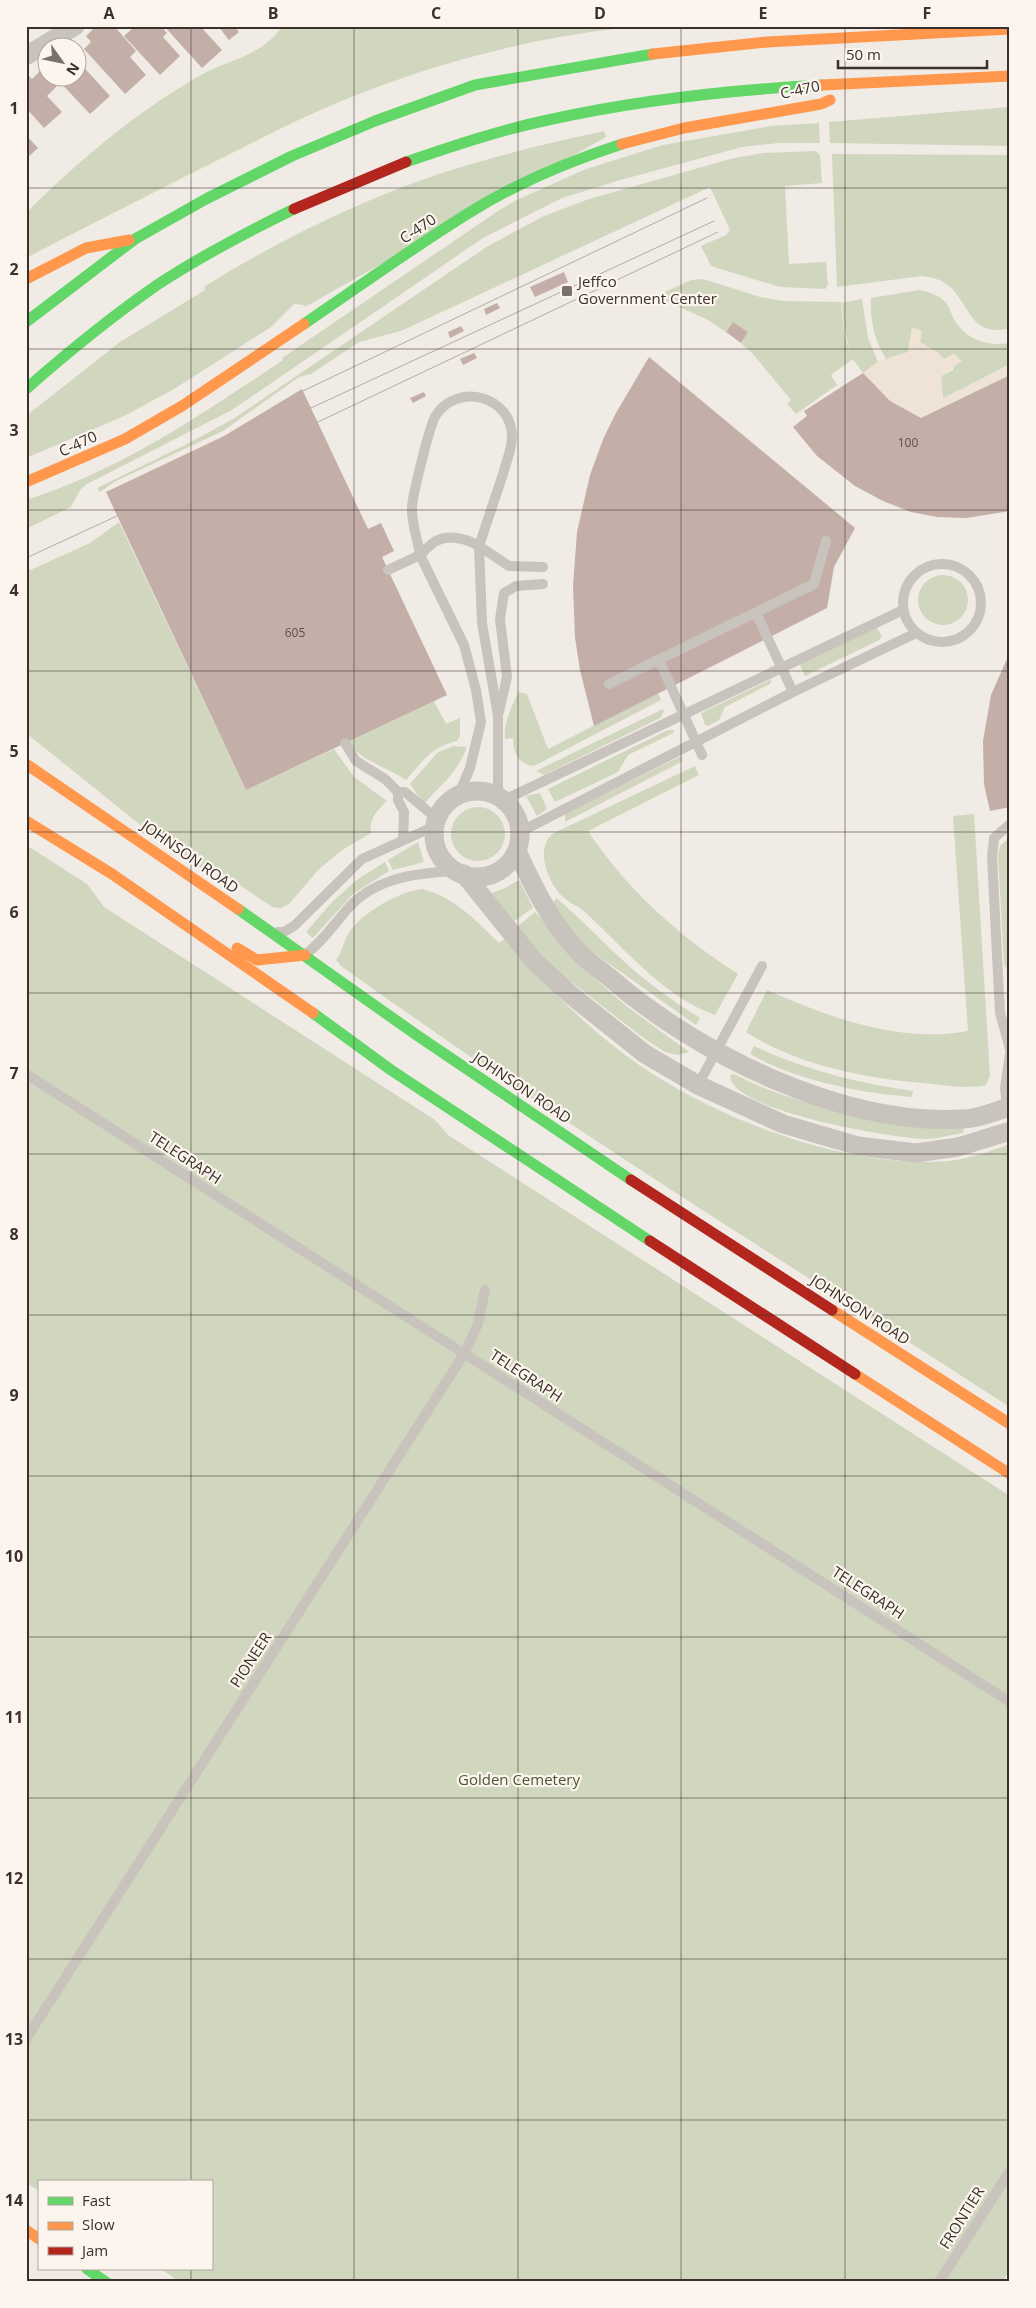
<svg xmlns="http://www.w3.org/2000/svg" width="1036" height="2308" font-family="'Open Sans',sans-serif">
<style>
.green{fill:#d1d6bf}
.plaza{fill:#eee3d5}
.building{fill:#c3afa7}
.lines{fill:none;stroke-linecap:round;stroke-linejoin:round}
.lane{stroke:#c9c3be;stroke-width:10}
.street{stroke:#c9c3be;stroke-width:19}
.fast{stroke:#63d668;stroke-width:11}
.slow{stroke:#ff974d;stroke-width:11}
.jam{stroke:#b3261e;stroke-width:11}
.tram{stroke:#b1aca8;stroke-width:1}
.grid{fill:none;stroke:#3b302b;stroke-width:1;stroke-opacity:0.55}
.poi-dot{fill:#7a716c;stroke:#fbf5ee;stroke-width:2}
.labels{text-anchor:middle;stroke-width:4.5;stroke-linejoin:round;paint-order:stroke}
.number-label{font-size:12px;fill:#5d504a}
.street-label{font-size:15px;fill:#3b302b;stroke:#fbf5ee}
.poi-label{font-size:15px;fill:#3b302b;stroke:#fbf5ee;text-anchor:start}
.park-label{font-size:15px;fill:#4a5a2e;stroke:#fbf5ee}
.neatline{fill:none;stroke:#3b302b;stroke-width:2}
.grid-label{font-size:16px;text-anchor:middle;font-weight:bold;fill:#3b302b}
</style>
<rect width="100%" height="100%" fill="#f0ebe5"/>
<path class="green" d="M 283,26 L 644,26 C 544,34 436,62 344,100 C 304,116 266,136 228,155 C 160,189 93,223 26,258 L 26,213 C 77,162 136,112 199,76 C 231,58 259,58 283,26 Z
M 1010,107 L 1010,146 L 830,143 L 829,122 Z
M 819,123 L 820,143 L 779,143 L 742,147 L 617,181 L 562,198 L 483,238 L 232,410 L 87,484 L 80,490 L 71,507 L 26,529 L 26,500 C 121,470 201,415 283,360 L 282,358 L 498,211 L 517,200 L 586,169 L 663,145 L 771,126 Z
M 604,131 L 606,137 L 305,307 L 304,305 L 294,304 L 271,327 L 174,389 L 124,416 L 26,458 L 26,416 L 120,342 L 205,290 L 204,287 C 266,248 331,215 400,188 C 465,163 535,146 604,131 Z
M 816,151 L 820,155 L 822,183 L 785,186 L 789,264 L 826,262 L 828,285 L 825,289 L 780,287 L 711,266 L 701,246 L 726,235 L 730,230 L 710,187 L 401,331 L 359,342 L 311,374 L 299,377 L 223,431 L 116,481 L 100,492 L 97,488 L 189,443 L 233,419 L 488,246 L 544,216 L 589,199 L 734,158 L 764,153 Z
M 832,154 L 1010,155 L 1010,328 C 970,339 970,303 948,285 C 940,279 931,277 922,276 L 837,287 Z
M 703,279 L 760,297 L 782,301 L 841,302 L 844,333 L 850,352 L 844,328 L 842,303 L 862,299 L 868,338 L 878,362 L 863,373 L 853,359 L 831,375 L 837,385 L 796,414 L 787,404 L 791,400 L 753,354 L 741,343 L 748,332 L 733,322 L 726,332 L 708,320 L 662,299 L 663,293 L 691,280 Z
M 919,290 C 929,292 940,295 947,304 C 950,309 952,316 955,321 C 967,340 989,347 1010,343 L 1010,364 L 943,399 L 941,376 L 953,370 L 956,355 L 945,360 L 938,353 L 920,342 L 912,327 L 908,352 L 886,359 C 874,339 870,321 871,298 Z
M 119,522 L 246,790 L 334,749 L 354,777 L 387,801 C 377,811 369,818 371,833 L 342,850 L 318,870 L 289,904 L 281,908 L 272,907 L 215,868 L 211,875 L 143,827 L 26,733 L 26,572 L 90,543 Z
M918 600a25 25 0 1 1 50 0a25 25 0 1 1-50 0Z
M 876,626 L 882,636 L 879,640 L 805,676 L 800,665 L 803,662 Z
M 772,679 L 770,684 L 725,707 L 719,720 L 709,726 L 705,725 L 701,713 Z
M 518,692 L 527,694 L 548,749 L 658,693 L 661,700 L 534,766 C 518,764 513,753 513,738 L 505,739 C 503,723 512,707 518,692 Z
M 434,701 L 446,724 L 460,718 L 460,736 L 457,741 C 431,747 423,761 406,780 C 387,767 361,761 348,742 Z
M 663,709 L 664,711 L 660,718 L 544,775 L 536,771 Z
M 668,730 L 674,730 L 673,733 L 628,755 L 618,772 L 555,802 L 548,789 Z
M 453,746 L 467,747 C 456,775 443,782 424,804 L 410,784 L 437,753 Z
M 681,756 L 683,761 L 565,822 L 565,814 Z
M 695,766 L 699,775 L 588,831 C 627,890 679,936 738,974 L 715,1015 C 664,997 625,949 586,913 C 579,906 568,903 561,895 C 548,882 534,846 554,833 Z
M 540,793 L 547,809 L 537,816 L 526,796 Z
M451 834a27 27 0 1 1 54 0a27 27 0 1 1-54 0Z
M 974,814 L 990,1076 L 986,1085 C 969,1089 950,1086 933,1084 C 870,1079 800,1067 746,1032 L 767,990 C 828,1017 901,1044 968,1031 L 953,816 Z
M 1010,837 L 1010,974 L 1004,964 L 998,855 L 1000,846 Z
M 418,842 L 424,862 L 393,870 L 388,860 Z
M 26,845 L 87,884 L 104,907 L 435,1120 L 448,1135 L 1010,1496 L 1010,2270 L 1002,2282 L 995,2282 L 997,2277 L 994,2282 L 180,2282 L 161,2269 L 211,2269 L 211,2182 L 39,2182 L 39,2191 L 26,2183 Z
M 385,862 L 389,871 L 353,894 L 313,938 L 306,932 L 333,901 L 358,879 Z
M 519,880 L 533,908 L 513,922 L 489,894 L 505,888 Z
M 422,889 C 455,897 476,921 499,943 L 506,938 C 542,982 579,1020 624,1054 C 706,1116 845,1170 948,1161 C 970,1159 990,1151 1010,1144 L 1010,1407 C 785,1262 558,1122 341,966 L 336,960 C 340,954 342,949 344,943 C 352,917 397,892 422,889 Z
M 556,898 C 582,919 604,944 629,966 C 651,986 675,1002 700,1018 L 696,1025 L 587,948 L 576,938 L 553,904 Z
M 535,912 L 591,975 L 625,1005 L 689,1052 L 678,1055 L 665,1052 L 641,1036 L 543,960 L 517,927 Z
M 754,1046 C 805,1070 858,1083 913,1091 L 912,1097 C 861,1093 795,1080 750,1054 Z
M 734,1074 C 804,1112 887,1116 964,1128 L 963,1133 C 950,1135 937,1139 925,1139 C 894,1138 729,1111 730,1075 Z"/>
<path class="plaza" d="M 912,327 L 922,331 L 920,342 L 938,353 L 944,359 L 954,353 L 962,361 L 941,376 L 943,398 L 1010,365 L 1010,375 L 921,418 L 890,401 L 863,373 L 878,362 L 908,352 Z"/>
<path class="building" d="M 96,26 L 114,26 L 136,51 L 130,57 L 146,75 L 125,94 L 84,49 L 91,42 L 86,36 Z
M 131,26 L 161,26 L 167,33 L 163,37 L 180,56 L 160,75 L 124,36 L 133,28 Z
M 164,26 L 200,26 L 222,50 L 202,68 Z
M 218,26 L 234,26 L 239,32 L 229,40 Z
M 78,61 L 110,96 L 90,114 L 56,78 L 78,78 Z
M 42,69 L 57,86 L 47,96 L 62,112 L 44,128 L 26,108 L 26,73 L 32,79 Z
M 26,135 L 38,148 L 27,158 L 26,157 Z
M 564,272 L 568,282 L 535,297 L 530,287 Z
M 497,303 L 500,308 L 486,315 L 484,309 Z
M 733,322 L 748,332 L 741,343 L 726,332 Z
M 461,326 L 464,331 L 450,338 L 448,332 Z
M 474,353 L 477,358 L 463,365 L 460,359 Z
M 649,357 L 855,528 L 834,567 L 827,608 L 594,726 L 580,670 L 575,638 L 573,586 L 577,532 L 590,475 L 604,437 L 616,413 Z
M 863,373 L 890,401 L 921,418 L 1010,375 L 1010,511 L 966,518 L 937,517 L 911,512 L 883,501 L 855,486 L 817,456 L 793,427 L 807,416 L 804,411 Z
M 302,389 L 368,529 L 381,523 L 394,551 L 382,557 L 447,695 L 246,790 L 106,492 L 224,436 Z
M 424,392 L 426,396 L 413,403 L 410,398 Z
M 1010,652 L 1010,807 L 990,811 L 984,784 L 983,741 L 991,695 Z"/>
<g class="lines">
<path class="lane" d="M903 603a39 39 0 1 1 78 0a39 39 0 1 1-78 0Z
M 388,570 L 420,555 C 418,540 411,522 412,507 C 413,493 430,424 436,415 C 458,382 512,396 512,437 C 512,449 506,462 503,474 C 495,498 487,522 479,546 L 509,566 L 543,567
M 756,613 L 793,692
M 659,660 L 702,755
M 609,684 L 814,584 L 826,541
M 499,712 L 507,677 L 500,619 L 504,593 L 516,586 L 543,584
M 345,743 L 356,761 L 385,779 L 398,792 L 405,792 L 437,819
M 398,792 L 398,800 L 404,812 L 403,839
M 458,796 L 470,768 L 481,722 L 476,690 L 464,645 L 420,555 C 425,551 430,544 436,541 C 450,534 467,539 479,546 L 482,623 L 498,716 L 498,796
M 504,800 L 903,610
M 1010,824 L 994,838 L 992,857 L 1000,1013 L 1010,1049
M 520,832 L 793,692 L 916,633
M 278,932 L 284,932 L 294,926 L 362,859 L 435,826
M 306,954 C 322,942 332,927 345,912 C 372,878 415,873 456,871
M 26,1074 L 1010,1702
M 698,1085 L 762,966
M 1007,1108 L 1005,1088 L 1010,1053
M 26,2039 L 464,1354 L 478,1324 L 485,1290
M 939,2282 L 1010,2171"/>
<path class="street" d="M 26,56 L 75,26
M434 834a43 43 0 1 1 86 0a43 43 0 1 1-86 0Z
M 517,851 C 533,886 549,919 575,948 C 584,959 598,968 609,977 C 697,1054 843,1126 962,1119 C 978,1119 995,1111 1010,1107
M 464,874 L 534,961 L 571,995 L 645,1054 L 698,1085 L 783,1124 L 858,1146 L 916,1153 L 958,1147 L 1010,1131"/>
<path class="fast" d="M 406,162 C 453,146 500,130 548,120 C 638,100 729,90 822,85
M 26,322 L 135,239 L 206,199 L 292,156 L 375,121 L 475,85 L 653,54
M 304,324 C 360,286 415,246 472,211 C 519,182 570,161 622,144
M 26,389 C 68,352 111,317 157,285 C 201,256 247,232 294,209
M 238,909 L 418,1036 L 631,1180
M 313,1013 L 391,1070 L 650,1241
M 87,2269 L 106,2282"/>
<path class="slow" d="M 653,54 L 767,42 L 1010,29
M 822,85 L 1010,76
M 622,144 L 684,128 L 821,104 L 830,100
M 26,279 L 86,248 L 129,240
M 26,482 L 125,439 L 182,406 L 304,324
M 26,764 L 238,909
M 26,821 L 112,874 L 313,1013
M 237,948 L 257,960 L 305,955
M 832,1310 L 1010,1424
M 855,1374 L 1010,1474
M 26,2230 L 39,2239"/>
<path class="jam" d="M 294,209 L 406,162
M 631,1180 L 832,1310
M 650,1241 L 855,1374"/>
<path class="tram" d="M 303,391 L 707,198
M 311,408 L 714,221
M 318,422 L 718,232
M 26,558 L 117,516"/>
</g>
<path class="grid" d="M 191,26 L 191,2182M 354,26 L 354,2282M 518,26 L 518,2282M 681,26 L 681,2282M 845,26 L 845,2282M 26,188 L 1010,188M 26,349 L 1010,349M 26,510 L 1010,510M 26,671 L 1010,671M 26,832 L 1010,832M 26,993 L 1010,993M 26,1154 L 1010,1154M 26,1315 L 1010,1315M 26,1476 L 1010,1476M 26,1637 L 1010,1637M 26,1798 L 1010,1798M 26,1959 L 1010,1959M 26,2120 L 1010,2120M 191,2269 L 191,2282"/>
<rect class="poi-dot" x="561" y="285" width="12" height="12" rx="2.5"/>
<g class="labels">
<g class="number-label">
<text x="908" y="447">100</text>
<text x="295" y="637">605</text>
</g>
<g class="street-label">
<text transform="translate(800 90) rotate(-12)" y="5">C-470</text>
<text transform="translate(418 229) rotate(-34)" y="5">C-470</text>
<text transform="translate(78 444) rotate(-25)" y="5">C-470</text>
<text transform="translate(190 857) rotate(35)" y="5">JOHNSON ROAD</text>
<text transform="translate(522 1088) rotate(34)" y="5">JOHNSON ROAD</text>
<text transform="translate(185 1158) rotate(33)" y="5">TELEGRAPH</text>
<text transform="translate(860 1310) rotate(33)" y="5">JOHNSON ROAD</text>
<text transform="translate(526 1376) rotate(33)" y="5">TELEGRAPH</text>
<text transform="translate(868 1593) rotate(33)" y="5">TELEGRAPH</text>
<text transform="translate(251 1660) rotate(-57)" y="5">PIONEER</text>
<text transform="translate(962 2218) rotate(-58)" y="5">FRONTIER</text>
</g>
<g class="poi-label">
<text x="578" y="287">Jeffco<tspan x="578" dy="17">Government Center</tspan></text>
</g>
<g class="park-label">
<text x="519" y="1785">Golden Cemetery</text>
</g>
</g>
<rect width="1036" height="2308" fill="none" stroke="#fbf5ee" stroke-width="55"/>
<rect x="38" y="2180" width="175" height="90" fill="#fbf5ee" stroke="#aea6a0"/>
<rect x="48" y="2197" width="25" height="8" fill="#63d668" stroke="#aea6a0"/>
<text x="82" y="2206" font-size="15" fill="#3b302b">Fast</text>
<rect x="48" y="2222" width="25" height="8" fill="#ff974d" stroke="#aea6a0"/>
<text x="82" y="2230" font-size="15" fill="#3b302b">Slow</text>
<rect x="48" y="2247" width="25" height="8" fill="#b3261e" stroke="#aea6a0"/>
<text x="82" y="2256" font-size="15" fill="#3b302b">Jam</text>
<g transform="translate(62 62) rotate(123)"><circle r="24" fill="#fbf5ee" stroke="#aea6a0"/>
<path d="M0-4L9 19L0 12L-9 19Z" fill="#7a716c"/>
<text y="-8" font-size="14" font-weight="bold" text-anchor="middle" fill="#3b302b">N</text>
</g>
<path d="M838 60v8h149v-8" fill="none" stroke="#3b302b" stroke-width="2.5"/>
<text x="846" y="60" font-size="15" fill="#3b302b" stroke="#fbf5ee" stroke-width="4" paint-order="stroke">50 m</text>
<rect x="28" y="28" width="980" height="2252" class="neatline"/>
<g class="grid-label">
<text x="109" y="19">A</text>
<text x="273" y="19">B</text>
<text x="436" y="19">C</text>
<text x="600" y="19">D</text>
<text x="763" y="19">E</text>
<text x="927" y="19">F</text>
<text x="14" y="114">1</text>
<text x="14" y="275">2</text>
<text x="14" y="436">3</text>
<text x="14" y="596">4</text>
<text x="14" y="757">5</text>
<text x="14" y="918">6</text>
<text x="14" y="1079">7</text>
<text x="14" y="1240">8</text>
<text x="14" y="1401">9</text>
<text x="14" y="1562">10</text>
<text x="14" y="1723">11</text>
<text x="14" y="1884">12</text>
<text x="14" y="2045">13</text>
<text x="14" y="2206">14</text>
</g>
</svg>
